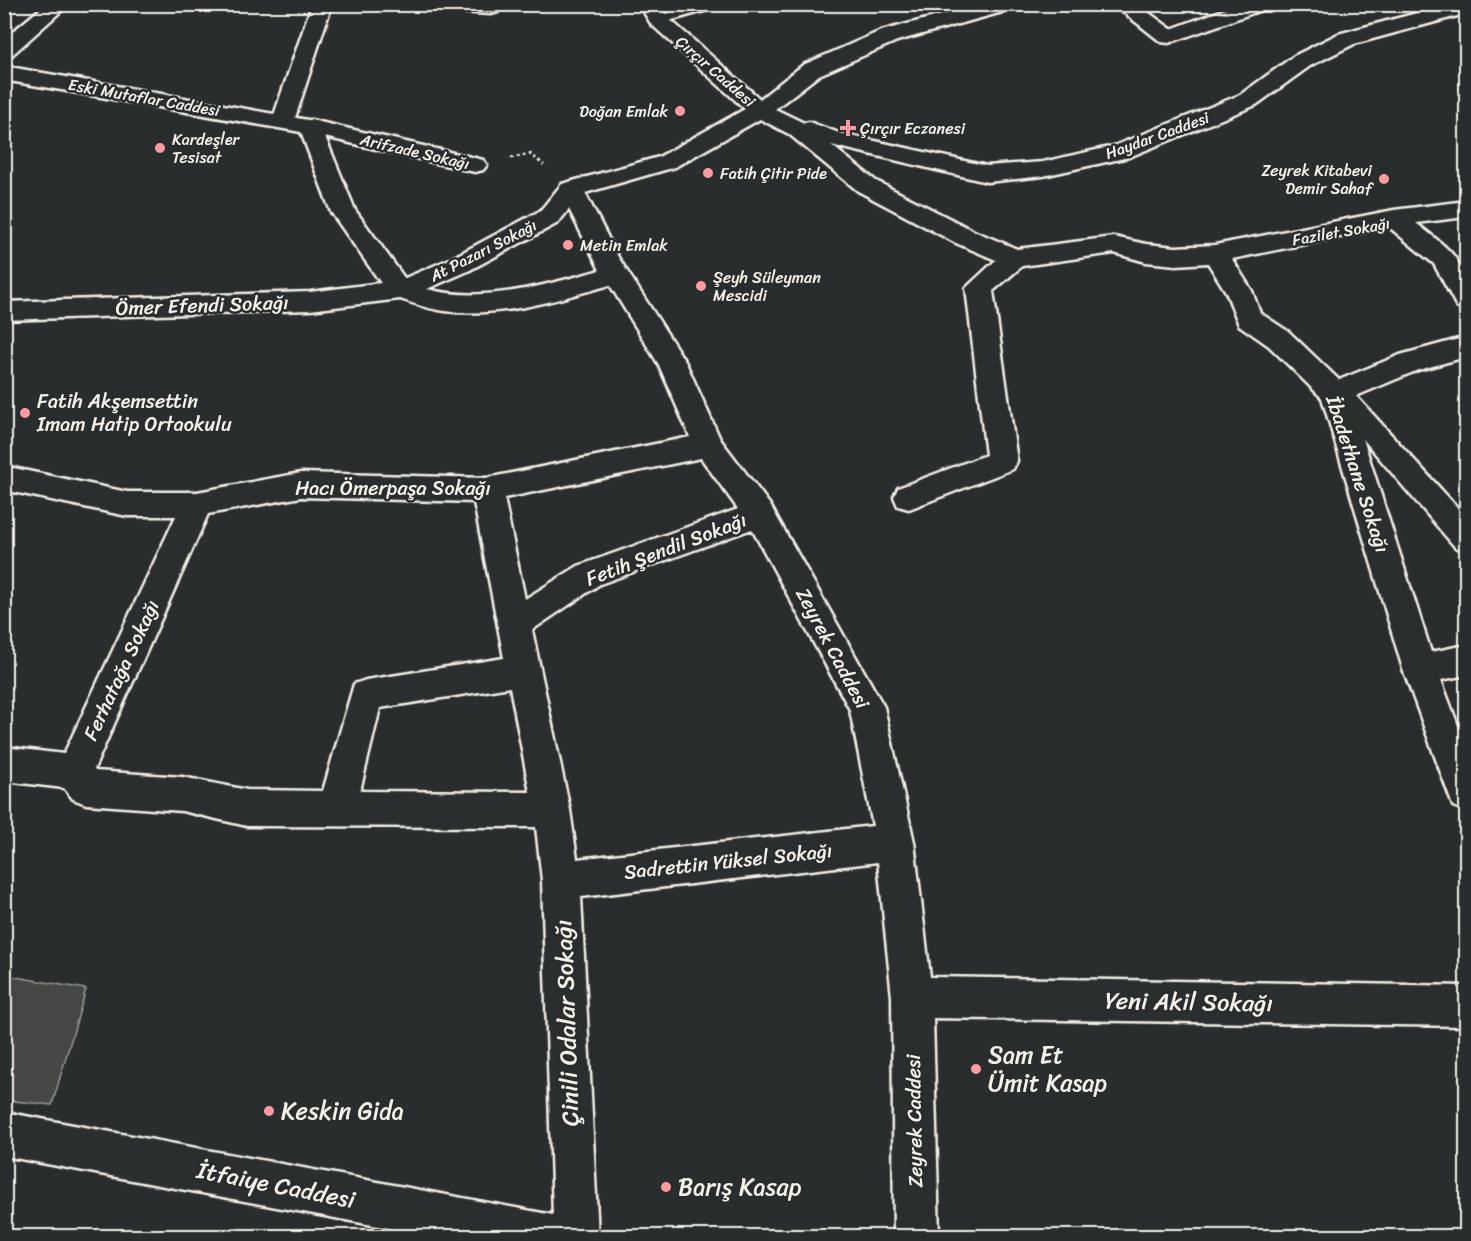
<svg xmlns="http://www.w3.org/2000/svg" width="1471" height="1241" font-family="Sriracha,sans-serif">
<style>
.green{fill:#444645;stroke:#9c9c96;stroke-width:1.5}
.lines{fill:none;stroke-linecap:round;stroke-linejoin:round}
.lane-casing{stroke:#f4f1e8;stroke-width:5}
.street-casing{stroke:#f4f1e8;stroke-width:5}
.secondary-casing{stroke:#f4f1e8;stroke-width:5}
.path{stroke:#f4f1e8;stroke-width:3;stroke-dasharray:3 3;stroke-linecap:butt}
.lane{fill:#2a2d2e;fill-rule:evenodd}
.street{fill:#2a2d2e;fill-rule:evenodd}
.secondary{fill:#2a2d2e;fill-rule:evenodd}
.poi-dot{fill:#ff9aa2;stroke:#2a2d2e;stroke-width:2}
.labels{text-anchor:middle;stroke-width:5;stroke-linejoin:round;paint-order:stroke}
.far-street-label{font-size:16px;fill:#f4f1e8;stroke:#2a2d2e}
.far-poi-label{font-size:16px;fill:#f4f1e8;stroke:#2a2d2e;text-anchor:start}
.street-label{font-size:20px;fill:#f4f1e8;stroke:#2a2d2e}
.poi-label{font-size:20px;fill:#f4f1e8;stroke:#2a2d2e;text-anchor:start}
.near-street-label{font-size:24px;fill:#f4f1e8;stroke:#2a2d2e}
.near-poi-label{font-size:24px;fill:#f4f1e8;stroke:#2a2d2e;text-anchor:start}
</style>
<rect width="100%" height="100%" fill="#2a2d2e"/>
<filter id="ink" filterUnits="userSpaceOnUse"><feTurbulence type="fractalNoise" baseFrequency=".0167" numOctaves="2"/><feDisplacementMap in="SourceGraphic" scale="12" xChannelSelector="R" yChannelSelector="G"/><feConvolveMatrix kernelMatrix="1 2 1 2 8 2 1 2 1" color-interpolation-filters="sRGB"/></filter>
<g filter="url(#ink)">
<path class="green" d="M 4,975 L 86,989 L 52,1105 L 5,1100 Z"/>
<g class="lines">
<g class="lane-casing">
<path id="lane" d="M 703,4 L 729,4 L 658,24 L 651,20 L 653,17 Z"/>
</g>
<g class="street-casing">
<path id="street" d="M 46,4 L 69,4 L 12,55 L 4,56 L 4,39 Z
M 312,4 L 332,4 L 294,121 L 291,126 L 275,126 L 272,121 Z
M 415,4 L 499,4 L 501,8 L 498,12 L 491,14 L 425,10 Z
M 639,4 L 660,4 L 666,16 L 760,99 L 803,65 L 881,31 L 984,4 L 1020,4 L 1017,8 L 897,41 L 819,75 L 775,109 L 804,123 L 809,122 L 839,133 L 987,166 L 1043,162 L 1114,146 L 1240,95 L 1294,56 L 1338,34 L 1451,4 L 1466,4 L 1466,13 L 1461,15 L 1354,44 L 1310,66 L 1256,105 L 1129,157 L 1043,176 L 987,182 L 831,145 L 876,181 L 974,231 L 1017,249 L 1114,237 L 1146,244 L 1176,247 L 1215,245 L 1394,210 L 1466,201 L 1466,217 L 1416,223 C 1451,251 1471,262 1466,310 L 1457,307 L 1434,264 L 1389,227 L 1232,259 L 1252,291 L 1260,313 L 1289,332 L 1339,380 L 1400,355 L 1466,337 L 1466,357 L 1418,370 L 1356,396 L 1466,517 L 1466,551 L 1455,547 L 1363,439 L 1431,652 L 1466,645 L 1466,675 L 1441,680 L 1466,747 L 1466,811 L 1453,806 L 1403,669 L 1322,398 L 1269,346 L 1239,325 L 1226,292 L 1208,263 L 1176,265 L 1146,262 L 1114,253 L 1022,266 L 993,291 L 1017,461 L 1013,469 L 909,509 L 898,506 L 894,497 L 898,488 L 986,455 L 966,288 L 996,260 L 956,243 L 858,191 L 789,134 L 760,119 L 675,167 L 585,193 L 618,257 L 686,363 L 720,439 L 770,505 L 884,707 L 914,842 L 930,977 L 1466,986 L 1466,1026 L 933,1018 L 939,1236 L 894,1236 L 892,997 L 878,862 L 581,897 L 598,1236 L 431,1236 L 4,1156 L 4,1112 L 553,1215 L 542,880 L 536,827 L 247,826 L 182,811 L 86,804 L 73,799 L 64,788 L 4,781 L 4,747 L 64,754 L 176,516 L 127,516 L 4,490 L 4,466 L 127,492 L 197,492 L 301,473 L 487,478 L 690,437 L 659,365 L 610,285 C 556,300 501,318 445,311 C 426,309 408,301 391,296 L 387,290 L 391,284 L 450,259 L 540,211 L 562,184 L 659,157 L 745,109 L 651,24 ZM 569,209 L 600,270 C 546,285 484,304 427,289 L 468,271 L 558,223 ZM 701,458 L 738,509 L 578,566 L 525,599 L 504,498 ZM 301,497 L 474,502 L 504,658 L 366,680 L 354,684 L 323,791 L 247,790 L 182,777 L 95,771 L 94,769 L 208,514 ZM 752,529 L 850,710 L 873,826 L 577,859 L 570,810 L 532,630 L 600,584 ZM 510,687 L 530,792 L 360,791 L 380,708 Z
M 1113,4 L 1137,4 L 1171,29 L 1239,4 L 1270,4 L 1267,8 L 1169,43 L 1161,42 Z
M 311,120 L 475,158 L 483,160 L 487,165 L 483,170 L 475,172 L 303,132 L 299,127 L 303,122 Z"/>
</g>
<g class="secondary-casing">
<path id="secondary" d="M 4,66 L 319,122 L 355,210 L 413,290 L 409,296 L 400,299 L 310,310 L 4,320 L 4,302 L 310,292 L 381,283 L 331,212 L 301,132 L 4,80 Z"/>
</g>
<path class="path" d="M 511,158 L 530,154 L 544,165"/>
<use href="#lane" class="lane"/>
<use href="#street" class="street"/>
<use href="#secondary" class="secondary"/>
</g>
</g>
<g class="poi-dot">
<circle cx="680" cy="111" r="6"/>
<path d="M845 119h6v6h6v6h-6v6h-6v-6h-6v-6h6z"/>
<circle cx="160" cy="148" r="6"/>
<circle cx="708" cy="173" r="6"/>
<circle cx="1384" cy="179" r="6"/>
<circle cx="568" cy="245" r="6"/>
<circle cx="701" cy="286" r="6"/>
<circle cx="25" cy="413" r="6"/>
<circle cx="976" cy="1069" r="6"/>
<circle cx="269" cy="1111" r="6"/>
<circle cx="666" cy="1187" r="6"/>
</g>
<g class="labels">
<g class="far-street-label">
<text transform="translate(716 71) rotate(41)" y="6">Çırçır Caddesi</text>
<text transform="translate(144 97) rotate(10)" y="6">Eski Mutaflar Caddesi</text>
<text transform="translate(1157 135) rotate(-20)" y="6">Haydar Caddesi</text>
<text transform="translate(415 151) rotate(13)" y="6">Arifzade Sokağı</text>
<text transform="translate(1341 231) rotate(-10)" y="6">Fazilet Sokağı</text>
<text transform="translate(483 250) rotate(-27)" y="6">At Pazarı Sokağı</text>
</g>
<g class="far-poi-label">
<text x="668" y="117" text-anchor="end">Doğan Emlak</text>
<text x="860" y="134">Çırçır Eczanesi</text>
<text x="172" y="145">Kardeşler<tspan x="172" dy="18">Tesisat</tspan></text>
<text x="1372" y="176" text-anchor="end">Zeyrek Kitabevi<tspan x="1372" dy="18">Demir Sahaf</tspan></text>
<text x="720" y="179">Fatih Çitir Pide</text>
<text x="580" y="251">Metin Emlak</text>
<text x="713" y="283">Şeyh Süleyman<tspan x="713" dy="18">Mescidi</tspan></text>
</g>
<g class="street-label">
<text transform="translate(202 305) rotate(-2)" y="7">Ömer Efendi Sokağı</text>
<text transform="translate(1358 474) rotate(72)" y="7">İbadethane Sokağı</text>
<text x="393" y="495">Hacı Ömerpaşa Sokağı</text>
<text transform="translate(666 549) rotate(-21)" y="7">Fetih Şendil Sokağı</text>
<text transform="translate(833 648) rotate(62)" y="7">Zeyrek Caddesi</text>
<text transform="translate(121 670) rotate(-65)" y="7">Ferhatağa Sokağı</text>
<text transform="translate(728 861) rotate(-6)" y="7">Sadrettin Yüksel Sokağı</text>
<text transform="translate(914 1121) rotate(-91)" y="7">Zeyrek Caddesi</text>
</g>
<g class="poi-label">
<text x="37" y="408">Fatih Akşemsettin<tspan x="37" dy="23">Imam Hatip Ortaokulu</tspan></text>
</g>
<g class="near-street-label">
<text transform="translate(1189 1002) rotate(1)" y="8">Yeni Akil Sokağı</text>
<text transform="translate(567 1023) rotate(-92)" y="8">Çinili Odalar Sokağı</text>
<text transform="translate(276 1185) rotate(11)" y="8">İtfaiye Caddesi</text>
</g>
<g class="near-poi-label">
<text x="988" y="1063">Sam Et<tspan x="988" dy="28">Ümit Kasap</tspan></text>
<text x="281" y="1119">Keskin Gida</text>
<text x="678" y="1195">Barış Kasap</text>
</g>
</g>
<rect width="1471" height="1241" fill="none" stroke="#2a2d2e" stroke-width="24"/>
<rect x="12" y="12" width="1447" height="1217" fill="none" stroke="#f4f1e8" stroke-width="2" filter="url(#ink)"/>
</svg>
